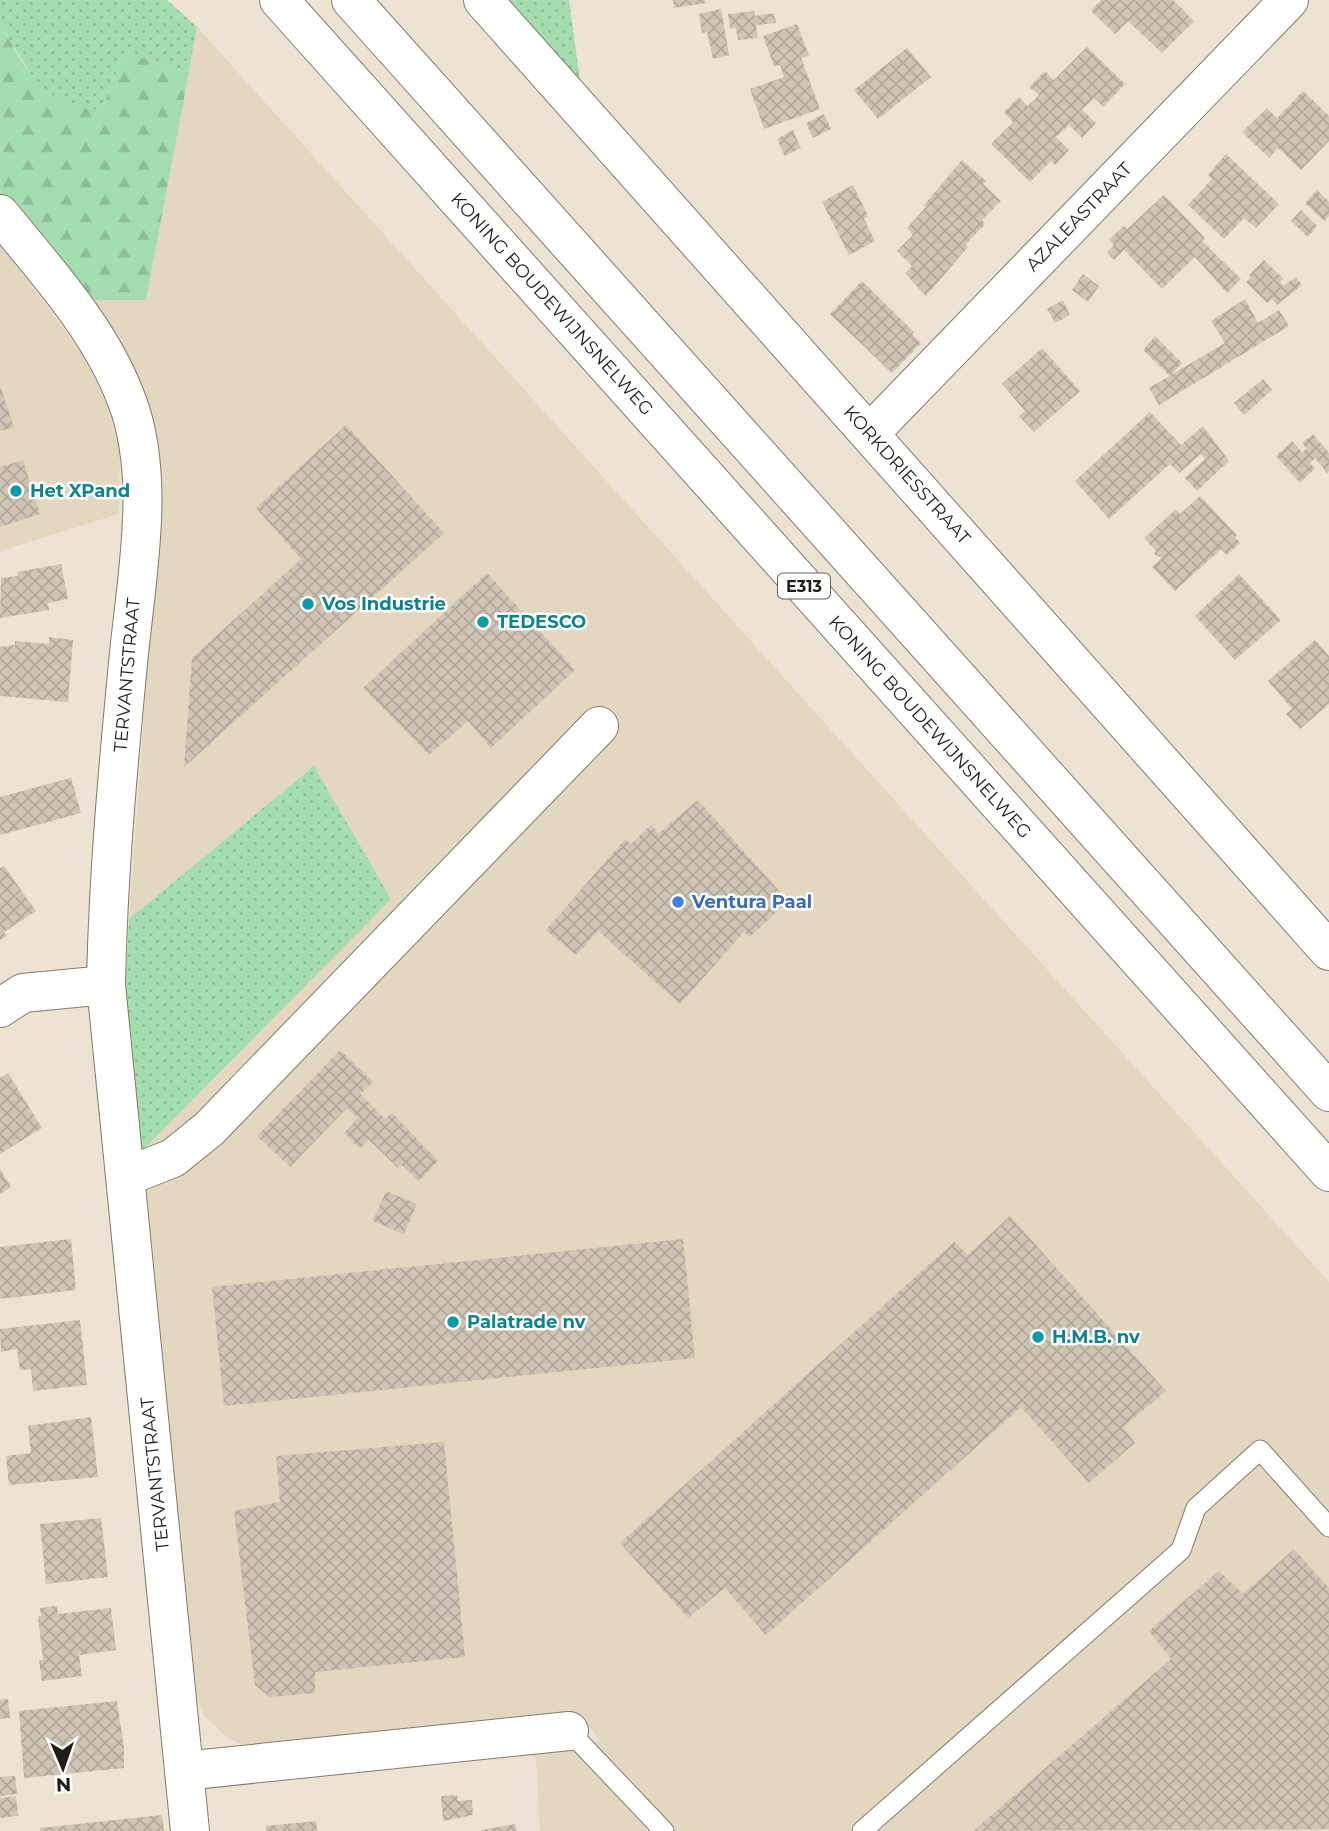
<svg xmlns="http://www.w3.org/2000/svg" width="1329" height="1831" font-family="Montserrat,sans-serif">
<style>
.built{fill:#e4d7bf}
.grass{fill:url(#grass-dots)}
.forest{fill:url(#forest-firs)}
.building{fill:url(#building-cross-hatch)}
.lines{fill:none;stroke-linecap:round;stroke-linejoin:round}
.lane-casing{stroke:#847b6c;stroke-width:21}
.street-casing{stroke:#847b6c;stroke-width:40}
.highway-casing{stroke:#847b6c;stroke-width:40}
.lane{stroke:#fff;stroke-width:19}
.street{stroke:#fff;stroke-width:38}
.highway{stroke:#fff;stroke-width:38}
.culture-dot{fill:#0f9aa8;stroke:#fff;stroke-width:2.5}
.shop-dot{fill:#3f7fe0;stroke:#fff;stroke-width:2.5}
.labels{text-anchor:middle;stroke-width:5;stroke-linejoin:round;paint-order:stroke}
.shield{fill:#fff;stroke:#63615d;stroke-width:2}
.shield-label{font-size:16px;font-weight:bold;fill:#201d17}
.street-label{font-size:18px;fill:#201d17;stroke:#fff}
.culture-label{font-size:18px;font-weight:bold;fill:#0d838f;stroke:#fff;text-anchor:start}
.shop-label{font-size:18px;font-weight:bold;fill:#366cbe;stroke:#fff;text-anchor:start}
</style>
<defs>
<pattern id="grass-dots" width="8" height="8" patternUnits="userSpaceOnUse" patternTransform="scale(1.75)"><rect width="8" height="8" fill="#a5deae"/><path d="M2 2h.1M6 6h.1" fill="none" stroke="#8ebe95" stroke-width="1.8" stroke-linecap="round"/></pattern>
<pattern id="forest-firs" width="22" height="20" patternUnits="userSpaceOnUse" patternTransform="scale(1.75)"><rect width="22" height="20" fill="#a5deae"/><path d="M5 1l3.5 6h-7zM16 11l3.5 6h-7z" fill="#8ebe95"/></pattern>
<pattern id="building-cross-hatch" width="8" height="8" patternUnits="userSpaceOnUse" patternTransform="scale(1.75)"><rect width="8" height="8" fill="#cec5b4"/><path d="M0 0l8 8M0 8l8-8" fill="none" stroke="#b1a99a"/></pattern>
</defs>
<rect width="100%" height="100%" fill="#ede3d2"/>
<path class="built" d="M 197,27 L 1329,1282 L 1329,1831 L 540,1831 L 536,1760 L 529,1750 L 601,1741 L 580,1715 L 305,1746 L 248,1747 L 228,1738 L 205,1717 L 196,1696 L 142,1151 L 313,767 L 129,919 L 160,492 L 150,411 L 127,352 L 88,300 L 146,299 Z
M 0,244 L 86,358 L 107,404 L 120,453 L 119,514 L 0,551 Z"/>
<path class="grass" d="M 0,0 L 167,0 L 197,27 L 189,72 L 124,53 L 101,111 L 67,105 L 38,86 L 0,24 Z
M 500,0 L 569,0 L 581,88 Z
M 314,766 L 391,899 L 142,1151 L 131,1094 L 124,1011 L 129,919 Z"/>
<path class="forest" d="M 0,24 C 33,78 34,98 101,111 L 124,53 L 189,72 L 146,300 L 88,300 L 0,194 Z"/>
<path class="building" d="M 673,0 L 705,0 L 706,3 L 674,8 Z
M 1101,0 L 1173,0 L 1194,21 L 1162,53 L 1128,21 L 1115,34 L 1091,11 Z
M 721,9 L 729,55 L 713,59 L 707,32 L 702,33 L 699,14 Z
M 754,11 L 755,16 L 774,13 L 776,23 L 756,25 L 758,38 L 738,40 L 736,28 L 730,29 L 728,14 Z
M 797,24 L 809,56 L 801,58 L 820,109 L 764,129 L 750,89 L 784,77 L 780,65 L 774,66 L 763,36 Z
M 1087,47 L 1125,84 L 1103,107 L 1094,98 L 1082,110 L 1096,123 L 1082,138 L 1069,125 L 1056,137 L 1069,150 L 1055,165 L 1051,161 L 1030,182 L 991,144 L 1013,122 L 1004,112 L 1019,97 L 1028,106 L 1039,95 L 1029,87 L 1045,71 L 1054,80 Z
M 907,48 L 931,77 L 878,119 L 854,90 Z
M 1303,91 L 1329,116 L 1329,141 L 1301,170 L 1278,148 L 1269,158 L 1242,132 L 1267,108 L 1277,118 Z
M 824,114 L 831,129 L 813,138 L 806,123 Z
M 793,130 L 801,148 L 785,156 L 777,139 Z
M 1226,154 L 1279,204 L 1256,228 L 1244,218 L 1224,239 L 1188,205 L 1212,179 L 1208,175 Z
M 962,160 L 986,181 L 983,184 L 1001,201 L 982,220 L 985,224 L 966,244 L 968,247 L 926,296 L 905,273 L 912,266 L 897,251 L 913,235 L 907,228 L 926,207 L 924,205 Z
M 853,185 L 868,216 L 864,219 L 875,241 L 849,255 L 822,202 Z
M 1317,190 L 1329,202 L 1329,216 L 1324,221 L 1305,203 Z
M 1164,195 L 1205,238 L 1202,241 L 1241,279 L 1227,293 L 1195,257 L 1162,289 L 1124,250 L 1114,260 L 1107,252 L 1114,245 L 1109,239 L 1124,226 L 1127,229 Z
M 1301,210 L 1317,226 L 1308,237 L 1291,221 Z
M 1264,260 L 1284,279 L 1280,282 L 1283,286 L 1296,277 L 1302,285 L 1277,305 L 1272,299 L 1267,303 L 1246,282 L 1251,277 L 1249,275 Z
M 1083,274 L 1099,286 L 1088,302 L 1072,290 Z
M 862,281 L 914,332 L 912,334 L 921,343 L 892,373 L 830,314 Z
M 1245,299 L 1258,323 L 1279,310 L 1289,326 L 1159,405 L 1149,388 L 1225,343 L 1211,321 Z
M 1063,300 L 1070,315 L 1055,323 L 1047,309 Z
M 1155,336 L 1182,363 L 1170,376 L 1143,350 Z
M 1042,348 L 1080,391 L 1034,432 L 1019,416 L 1025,411 L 1002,384 Z
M 1263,379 L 1272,390 L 1244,415 L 1234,403 Z
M 0,385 L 14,427 L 0,431 Z
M 1150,412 L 1181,445 L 1203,426 L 1229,461 L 1197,491 L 1185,478 L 1205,459 L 1201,454 L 1179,473 L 1170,464 L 1109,519 L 1075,481 Z
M 346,425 L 444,533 L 184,767 L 192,658 L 301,559 L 256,508 Z
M 1313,434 L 1329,453 L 1329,471 L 1327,473 L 1315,458 L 1310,463 L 1315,468 L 1300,483 L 1276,456 L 1292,441 L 1302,452 L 1307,449 L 1302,443 Z
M 23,460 L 40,514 L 0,527 L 0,467 Z
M 1200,496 L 1237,535 L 1235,537 L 1240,543 L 1227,555 L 1221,549 L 1175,591 L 1152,567 L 1162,558 L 1154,554 L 1156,551 L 1144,538 L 1176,509 L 1180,514 Z
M 61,564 L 68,599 L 48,603 L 49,610 L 0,618 L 1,578 L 18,576 L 17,572 Z
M 487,573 L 575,670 L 491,748 L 468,721 L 429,755 L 363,688 Z
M 1239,574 L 1281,620 L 1235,660 L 1195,616 Z
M 49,637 L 73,640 L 68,702 L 0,696 L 0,647 L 15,645 L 15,641 L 49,644 Z
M 1315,640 L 1329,656 L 1329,704 L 1300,729 L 1286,714 L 1292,709 L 1268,681 Z
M 71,778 L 81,813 L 0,835 L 0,797 Z
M 698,800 L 788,901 L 750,937 L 744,932 L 680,1004 L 598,931 L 576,955 L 546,930 L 625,839 L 631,844 L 652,824 L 658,834 Z
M 4,866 L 36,911 L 4,932 L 7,936 L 0,940 L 0,868 Z
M 340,1050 L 373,1082 L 360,1094 L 385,1119 L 392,1113 L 438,1161 L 419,1181 L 402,1165 L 398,1168 L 369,1140 L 360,1149 L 344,1133 L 358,1118 L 347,1108 L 290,1167 L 257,1136 Z
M 8,1073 L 42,1128 L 0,1154 L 0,1078 Z
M 0,1169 L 11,1187 L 0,1194 Z
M 386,1191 L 417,1204 L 404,1234 L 373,1221 Z
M 1010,1216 L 1166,1391 L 1123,1427 L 1135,1443 L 1089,1483 L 1021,1407 L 766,1635 L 725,1588 L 688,1618 L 620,1543 L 954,1242 L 968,1255 Z
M 71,1239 L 76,1290 L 0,1299 L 0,1247 Z
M 683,1239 L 695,1358 L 224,1406 L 212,1287 Z
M 80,1320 L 87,1385 L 33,1391 L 31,1369 L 20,1370 L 17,1349 L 1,1352 L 0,1329 Z
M 91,1417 L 98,1477 L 9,1485 L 6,1456 L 31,1453 L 28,1426 Z
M 444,1442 L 465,1657 L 315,1672 L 315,1693 L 270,1697 L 255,1685 L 234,1511 L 280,1502 L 276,1456 Z
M 101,1518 L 108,1577 L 46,1584 L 40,1524 Z
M 1294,1549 L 1329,1588 L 1329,1829 L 973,1831 L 1171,1659 L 1149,1631 L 1219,1571 L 1243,1594 Z
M 57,1606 L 58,1614 L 111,1608 L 116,1650 L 79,1655 L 82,1676 L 42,1681 L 39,1660 L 43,1660 L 38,1616 L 41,1616 L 40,1608 Z
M 8,1699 L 10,1718 L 0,1719 L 0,1700 Z
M 117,1701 L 124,1748 L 124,1768 L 24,1778 L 19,1711 Z
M 15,1776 L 17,1794 L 0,1796 L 0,1777 Z
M 457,1795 L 458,1801 L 472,1800 L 473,1815 L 443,1821 L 441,1796 Z
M 16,1796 L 18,1816 L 0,1818 L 0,1798 Z
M 162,1815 L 164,1831 L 40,1831 L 40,1828 Z
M 316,1821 L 317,1831 L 266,1831 L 266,1826 Z
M 515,1824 L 517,1831 L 481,1831 L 481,1830 Z"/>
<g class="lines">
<g class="lane-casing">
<path id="lane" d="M 569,1731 L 664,1831
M 862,1831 L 1181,1550 L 1196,1508 L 1260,1450 L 1329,1527"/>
</g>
<g class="street-casing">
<path id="street" d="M 483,0 L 1329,951
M 0,214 C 47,272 101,330 127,401 C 158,482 134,589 127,674 C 117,778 108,881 106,985 L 190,1831
M 870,433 L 1289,0
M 0,1008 L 23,993 L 106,985
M 125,1177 L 173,1158 L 209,1129 L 599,726
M 184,1771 L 569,1731"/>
</g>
<g class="highway-casing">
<path id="highway" d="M 279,0 L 1329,1172
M 351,0 L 1329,1092"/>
</g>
<use href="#lane" class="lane"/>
<use href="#street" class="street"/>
<use href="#highway" class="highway"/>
</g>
<g class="culture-dot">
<circle cx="16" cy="491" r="7"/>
<circle cx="308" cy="604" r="7"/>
<circle cx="483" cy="622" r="7"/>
<circle cx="453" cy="1322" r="7"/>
<circle cx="1038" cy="1337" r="7"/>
</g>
<circle class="shop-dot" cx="678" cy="902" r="7"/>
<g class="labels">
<rect class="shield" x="778" y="573.5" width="52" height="25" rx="5"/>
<g class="shield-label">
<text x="804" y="592">E313</text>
</g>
<g class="street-label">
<text transform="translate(1079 217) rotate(-46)" y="6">AZALEASTRAAT</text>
<text transform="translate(552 304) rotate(48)" y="6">KONING BOUDEWIJNSNELWEG</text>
<text transform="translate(907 475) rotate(48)" y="6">KORKDRIESSTRAAT</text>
<text transform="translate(127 675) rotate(-85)" y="6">TERVANTSTRAAT</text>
<text transform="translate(930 727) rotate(48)" y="6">KONING BOUDEWIJNSNELWEG</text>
<text transform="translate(155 1474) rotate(-96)" y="6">TERVANTSTRAAT</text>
</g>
<g class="culture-label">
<text x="30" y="497">Het XPand</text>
<text x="322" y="610">Vos Industrie</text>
<text x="497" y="628">TEDESCO</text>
<text x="467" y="1328">Palatrade nv</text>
<text x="1052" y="1343">H.M.B. nv</text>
</g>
<g class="shop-label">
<text x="692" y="908">Ventura Paal</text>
</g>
</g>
<g transform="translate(63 1768) rotate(178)" stroke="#ffffff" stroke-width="5" paint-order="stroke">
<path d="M0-5L12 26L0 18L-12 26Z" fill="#201d17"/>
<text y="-10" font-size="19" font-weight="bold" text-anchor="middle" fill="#201d17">N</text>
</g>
</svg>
